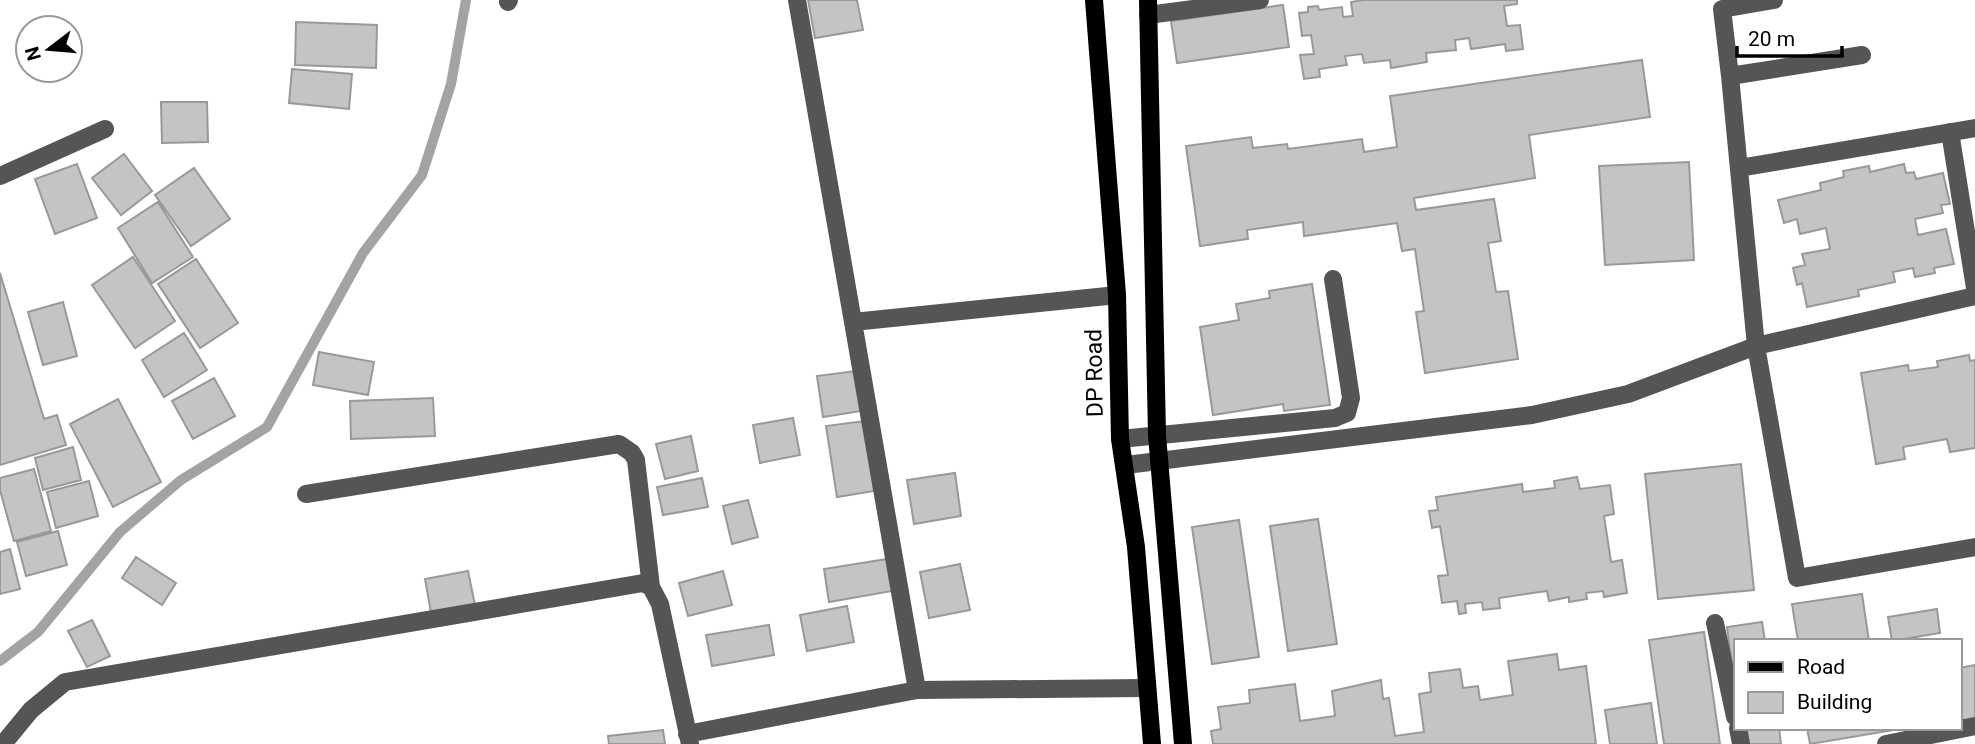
<svg xmlns="http://www.w3.org/2000/svg" width="1975" height="744" font-family="Roboto,sans-serif">
<style>
.lines{fill:none;stroke-linecap:round;stroke-linejoin:round}
.stream{stroke:#a3a3a3;stroke-width:10}
.building{fill:#c4c4c4;stroke:#999;stroke-width:2}
.minor{stroke:#555;stroke-width:18}
.major{stroke:#000;stroke-width:18}
.labels{text-anchor:middle;stroke-width:5;stroke-linejoin:round;paint-order:stroke}
.street-label{font-size:23px;fill:#000;stroke:#fff}
</style>
<rect width="100%" height="100%" fill="#fff"/>
<g class="lines">
<path class="stream" d="M 0,661 L 38,632 L 120,532 L 181,480 L 267,427 L 363,253 L 422,175 L 451,84 L 466,0"/>
</g>
<path class="building" d="M 808,0 L 857,0 L 863,30 L 815,38 Z
M 1363,0 L 1517,0 L 1517,4 L 1504,6 L 1507,26 L 1520,25 L 1523,49 L 1506,51 L 1505,44 L 1471,49 L 1469,38 L 1455,40 L 1456,50 L 1426,53 L 1427,62 L 1391,68 L 1390,60 L 1364,63 L 1362,54 L 1345,56 L 1347,65 L 1319,69 L 1320,77 L 1304,79 L 1300,55 L 1314,54 L 1311,35 L 1302,36 L 1299,13 L 1308,12 L 1308,7 L 1318,6 L 1319,10 L 1342,7 L 1343,17 L 1353,16 L 1351,2 Z
M 1283,5 L 1289,47 L 1177,63 L 1171,21 Z
M 296,22 L 377,25 L 376,68 L 295,65 Z
M 1642,60 L 1650,117 L 1529,135 L 1535,178 L 1414,198 L 1416,210 L 1494,199 L 1501,241 L 1488,243 L 1496,292 L 1508,291 L 1518,359 L 1425,373 L 1416,312 L 1424,311 L 1415,249 L 1402,251 L 1397,223 L 1304,236 L 1303,222 L 1247,230 L 1248,239 L 1200,246 L 1186,146 L 1251,137 L 1253,148 L 1287,144 L 1288,149 L 1362,139 L 1364,152 L 1397,147 L 1390,96 Z
M 292,69 L 352,74 L 349,109 L 289,103 Z
M 161,102 L 207,102 L 208,142 L 162,143 Z
M 124,154 L 152,191 L 121,215 L 92,178 Z
M 1689,162 L 1694,260 L 1605,265 L 1599,166 Z
M 77,164 L 97,218 L 55,234 L 35,179 Z
M 1904,164 L 1906,173 L 1914,172 L 1916,179 L 1943,173 L 1950,204 L 1941,205 L 1943,213 L 1915,219 L 1918,235 L 1946,229 L 1954,264 L 1934,268 L 1935,273 L 1915,277 L 1913,268 L 1893,272 L 1895,282 L 1858,290 L 1859,296 L 1807,307 L 1802,283 L 1797,285 L 1793,268 L 1805,265 L 1802,254 L 1830,249 L 1826,228 L 1800,234 L 1797,219 L 1784,223 L 1778,200 L 1821,190 L 1820,183 L 1844,177 L 1843,171 L 1869,166 L 1870,172 Z
M 194,168 L 230,219 L 191,246 L 155,195 Z
M 158,202 L 193,257 L 152,283 L 118,228 Z
M 133,257 L 175,321 L 135,348 L 92,285 Z
M 196,259 L 238,323 L 200,348 L 158,284 Z
M 0,273 L 44,419 L 57,415 L 66,445 L 0,465 Z
M 1312,284 L 1330,405 L 1284,411 L 1283,404 L 1213,415 L 1200,327 L 1239,320 L 1236,304 L 1270,298 L 1269,291 Z
M 63,302 L 77,356 L 43,365 L 28,312 Z
M 184,333 L 207,370 L 164,397 L 142,360 Z
M 319,352 L 374,362 L 368,395 L 313,385 Z
M 1969,355 L 1970,361 L 1975,360 L 1975,448 L 1950,452 L 1947,439 L 1903,447 L 1905,459 L 1876,464 L 1861,373 L 1908,365 L 1909,371 L 1938,367 L 1937,361 Z
M 855,371 L 861,411 L 823,417 L 817,376 Z
M 214,378 L 235,416 L 193,439 L 172,401 Z
M 433,398 L 435,436 L 351,439 L 350,401 Z
M 118,399 L 161,482 L 113,507 L 70,424 Z
M 793,418 L 800,455 L 760,463 L 753,425 Z
M 864,421 L 874,491 L 837,497 L 826,426 Z
M 691,436 L 698,471 L 665,479 L 656,444 Z
M 73,447 L 81,480 L 43,490 L 35,458 Z
M 1741,464 L 1754,590 L 1658,599 L 1645,474 Z
M 34,469 L 51,531 L 14,541 L 0,490 L 0,478 Z
M 955,473 L 961,516 L 914,524 L 907,480 Z
M 1577,477 L 1580,489 L 1610,485 L 1614,514 L 1604,516 L 1611,562 L 1622,560 L 1627,593 L 1604,597 L 1603,591 L 1586,593 L 1587,599 L 1569,602 L 1569,597 L 1549,601 L 1547,591 L 1499,598 L 1500,608 L 1483,610 L 1482,602 L 1465,604 L 1466,613 L 1459,614 L 1457,601 L 1442,603 L 1438,576 L 1448,575 L 1440,526 L 1432,528 L 1429,511 L 1438,510 L 1436,497 L 1522,484 L 1523,492 L 1555,488 L 1554,481 Z
M 702,478 L 708,507 L 663,515 L 657,487 Z
M 89,481 L 98,516 L 56,528 L 47,492 Z
M 748,500 L 758,537 L 732,544 L 723,506 Z
M 1318,519 L 1337,644 L 1288,651 L 1270,526 Z
M 1239,520 L 1259,657 L 1212,664 L 1192,527 Z
M 58,531 L 67,565 L 26,576 L 17,542 Z
M 10,549 L 20,589 L 0,594 L 0,552 Z
M 136,557 L 176,583 L 162,605 L 122,578 Z
M 887,559 L 892,591 L 829,602 L 824,569 Z
M 960,564 L 970,610 L 929,618 L 920,572 Z
M 468,571 L 476,610 L 432,618 L 425,579 Z
M 723,571 L 732,605 L 688,616 L 679,583 Z
M 1862,594 L 1869,641 L 1798,641 L 1792,604 Z
M 847,606 L 854,642 L 807,651 L 800,615 Z
M 1937,609 L 1940,633 L 1892,641 L 1888,617 Z
M 92,620 L 110,656 L 87,667 L 68,631 Z
M 1762,622 L 1765,641 L 1735,641 L 1734,680 L 1727,627 Z
M 769,625 L 774,655 L 712,666 L 706,635 Z
M 1704,632 L 1720,744 L 1664,744 L 1649,640 Z
M 1557,654 L 1559,670 L 1586,666 L 1596,744 L 1213,744 L 1211,731 L 1221,729 L 1218,707 L 1250,703 L 1249,690 L 1295,684 L 1300,721 L 1335,716 L 1332,691 L 1381,680 L 1383,699 L 1389,698 L 1395,736 L 1424,732 L 1419,694 L 1431,692 L 1429,673 L 1460,669 L 1463,688 L 1478,686 L 1480,700 L 1513,695 L 1508,661 Z
M 1975,665 L 1975,723 L 1964,725 L 1959,704 L 1959,668 Z
M 1651,703 L 1657,744 L 1610,744 L 1605,710 Z
M 1746,728 L 1779,728 L 1781,744 L 1748,744 Z
M 1807,728 L 1900,728 L 1900,729 L 1810,744 Z
M 663,730 L 665,744 L 609,744 L 608,736 Z"/>
<g class="lines">
<path class="minor" d="M 797,0 L 917,690
M 508,2 L 509,0
M 1148,15 L 1260,0
M 1862,55 L 1730,76 L 1756,346 L 1797,578 L 1975,547
M 1730,76 L 1722,9 L 1774,0
M 1950,132 L 1975,288
M 1739,168 L 1975,128
M 0,176 L 105,129
M 853,322 L 1117,295
M 1120,439 L 1335,418 L 1347,413 L 1351,398 L 1333,279
M 1126,465 L 1532,415 L 1628,394 L 1756,346 L 1975,296
M 306,494 L 619,444 L 632,453 L 636,460 L 651,587
M 1715,623 L 1735,717
M 1738,728 L 1741,744
M 687,734 L 917,690 L 1145,688
M 3,744 L 31,710 L 65,682 L 643,583 L 651,587 L 660,604 L 690,744
M 1886,744 L 1975,726"/>
<path class="major" d="M 1094,0 L 1117,295 L 1120,439 L 1136,547 L 1152,744
M 1148,0 L 1157,435 L 1183,744"/>
</g>
<g class="labels">
<g class="street-label">
<text transform="translate(1094 373) rotate(-91)" y="8">DP Road</text>
</g>
</g>
<rect x="1734" y="639" width="228" height="91" fill="#ffffff" stroke="#999999" stroke-width="2"/>
<rect x="1748" y="662" width="35" height="10" fill="#000000" stroke="#999999" stroke-width="2"/>
<text x="1797" y="674" font-size="21" fill="#000000">Road</text>
<rect x="1748" y="692" width="35" height="21" fill="#c4c4c4" stroke="#999999" stroke-width="2"/>
<text x="1797" y="709" font-size="21" fill="#000000">Building</text>
<g transform="translate(49 49) rotate(254)"><circle r="33" fill="#ffffff" stroke="#999999" stroke-width="2"/>
<path d="M0-5L12 26L0 18L-12 26Z" fill="#000000"/>
<text y="-10" font-size="19" font-weight="bold" text-anchor="middle" fill="#000000">N</text>
</g>
<path d="M1737 46v10h105v-10" fill="none" stroke="#000000" stroke-width="3.5"/>
<text x="1748" y="46" font-size="21" fill="#000000" stroke="#ffffff" stroke-width="5" paint-order="stroke">20 m</text>
</svg>
